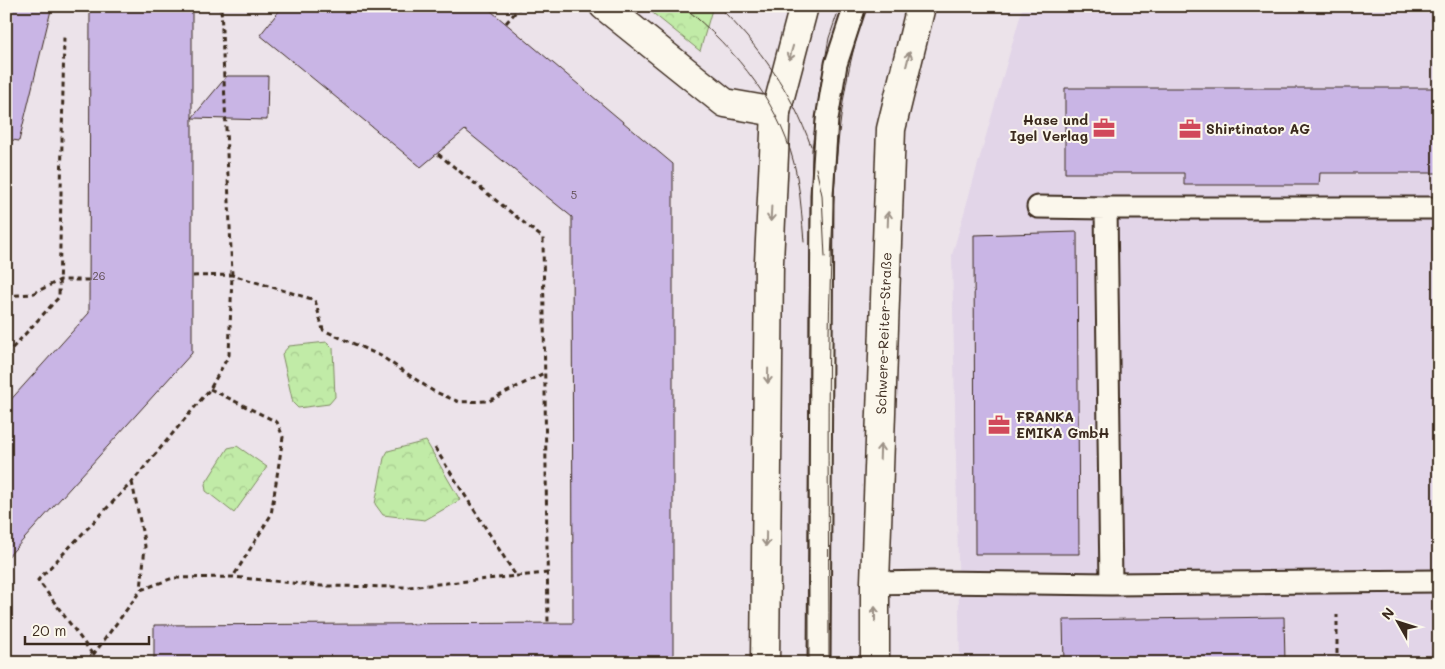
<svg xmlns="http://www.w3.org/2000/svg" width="1445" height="669" font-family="Mali,sans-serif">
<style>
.built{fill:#e2d5e8}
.park{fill:url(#park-crowns);stroke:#7e8a62}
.building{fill:#c9b5e5;stroke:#3b2a1e}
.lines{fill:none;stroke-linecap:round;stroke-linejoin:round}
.service-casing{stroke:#3b2a1e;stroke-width:25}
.minor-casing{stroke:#3b2a1e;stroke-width:31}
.secondary-casing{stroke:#3b2a1e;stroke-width:31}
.path{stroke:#3b2a1e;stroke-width:3;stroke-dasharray:5 4;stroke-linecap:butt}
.service{stroke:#fbf7ec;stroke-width:21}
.minor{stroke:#fbf7ec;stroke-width:28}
.secondary{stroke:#fbf7ec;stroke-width:28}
.tram{stroke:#3b2a1e;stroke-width:1}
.oneway{stroke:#9b9085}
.labels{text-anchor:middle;stroke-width:4;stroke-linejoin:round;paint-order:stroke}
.number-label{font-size:11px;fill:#5e4d50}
.poi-label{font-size:14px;font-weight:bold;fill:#3b2a1e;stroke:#fbf7ec;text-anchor:start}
.street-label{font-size:14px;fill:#3b2a1e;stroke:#fbf7ec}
</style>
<defs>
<pattern id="park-crowns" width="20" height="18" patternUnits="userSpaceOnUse" patternTransform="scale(1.25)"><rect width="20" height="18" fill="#c1eba7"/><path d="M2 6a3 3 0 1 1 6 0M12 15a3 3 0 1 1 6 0" fill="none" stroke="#a7ca8f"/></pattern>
</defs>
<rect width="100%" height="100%" fill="#ece3ea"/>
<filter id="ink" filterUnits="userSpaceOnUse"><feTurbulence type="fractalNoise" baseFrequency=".02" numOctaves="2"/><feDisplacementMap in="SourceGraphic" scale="10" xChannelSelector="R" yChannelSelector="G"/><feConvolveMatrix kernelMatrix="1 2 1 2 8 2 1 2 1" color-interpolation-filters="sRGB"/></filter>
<g filter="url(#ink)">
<path class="built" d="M 1023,6 L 1439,6 L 1439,663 L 960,663 L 952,255 Z"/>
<path class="park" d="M 644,6 L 713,6 L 700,51 Z
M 327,342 L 333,348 L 335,397 L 329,404 L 298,408 L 293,403 L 282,354 L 289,346 Z
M 426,441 L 460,500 L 425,520 L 383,515 L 375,504 L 384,458 L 388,451 Z
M 237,446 L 267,467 L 234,513 L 206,491 L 205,484 L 228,448 Z"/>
<path class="building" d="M 6,6 L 52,6 L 19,141 L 6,139 Z
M 90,6 L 192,6 L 192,118 L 227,76 L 268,76 L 267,120 L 192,118 L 192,353 L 6,559 L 6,405 L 89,313 Z
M 283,6 L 485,6 L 673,164 L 673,663 L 154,663 L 154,625 L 573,623 L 572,217 L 465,130 L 421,167 L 260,35 Z
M 1065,88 L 1439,88 L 1439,173 L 1320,173 L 1319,185 L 1184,185 L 1184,173 L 1065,173 Z
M 1077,232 L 1079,554 L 975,554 L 974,235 Z
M 1284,617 L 1285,663 L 1064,663 L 1063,620 Z"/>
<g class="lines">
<g class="service-casing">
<path id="service" d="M 1038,207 L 1106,208
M 1439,208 L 1106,208 L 1111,584 L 1439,581
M 875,583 L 932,582 L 1111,584
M 819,663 L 822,195 L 827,119 L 836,64 L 855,6"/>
</g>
<g class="minor-casing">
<path id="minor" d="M 604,6 L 725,103 L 776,112"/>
</g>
<g class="secondary-casing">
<g id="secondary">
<path d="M 765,663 L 769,262 L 776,112 L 804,6"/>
<path id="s1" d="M 875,663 L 875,583 L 891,129 L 921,6"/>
</g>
</g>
<path class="path" d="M 506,23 L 521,6
M 438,154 L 543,238 L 548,623
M 193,276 L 232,275 L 315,300 L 323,330 L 381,356 L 433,391 L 459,402 L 489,401 L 544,373
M 6,296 L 32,294 L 60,280 L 90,280
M 6,355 L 59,297 L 64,36
M 210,389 L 277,422 L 283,437 L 271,515 L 233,577
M 435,448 L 516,576
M 132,482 L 145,546 L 141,590
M 93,655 L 141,590 L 173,578 L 233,577 L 322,586 L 408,587 L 547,573
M 93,663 L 93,655 L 38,580 L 132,482 L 210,389 L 229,355 L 232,275 L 221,6
M 1337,663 L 1337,615"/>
<use href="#service" class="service"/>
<use href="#minor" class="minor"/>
<use href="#secondary" class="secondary"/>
<path class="tram" d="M 683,6 C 737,51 784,107 797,177 C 801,198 802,220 804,242
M 718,6 C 759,46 792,92 811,146
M 816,168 L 822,195 L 825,257
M 809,663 L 809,318 L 812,149 L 820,88 L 829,38 L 840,6
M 829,663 C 829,528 826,393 831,259 C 835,174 837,87 867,6"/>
</g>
<defs><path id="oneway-shaft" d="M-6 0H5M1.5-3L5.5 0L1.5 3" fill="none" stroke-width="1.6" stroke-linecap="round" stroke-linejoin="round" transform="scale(1.25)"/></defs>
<g class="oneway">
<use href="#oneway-shaft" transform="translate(791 53) rotate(106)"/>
<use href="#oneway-shaft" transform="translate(908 59) rotate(-76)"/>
<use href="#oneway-shaft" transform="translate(771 214) rotate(93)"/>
<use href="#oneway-shaft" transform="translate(888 219) rotate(-88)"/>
<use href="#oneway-shaft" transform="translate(768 376) rotate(91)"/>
<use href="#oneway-shaft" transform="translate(880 452) rotate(-88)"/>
<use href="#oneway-shaft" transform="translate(766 539) rotate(91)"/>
<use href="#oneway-shaft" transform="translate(875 614) rotate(-90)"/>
</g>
</g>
<defs>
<g id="office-bare" transform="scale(1.725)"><path d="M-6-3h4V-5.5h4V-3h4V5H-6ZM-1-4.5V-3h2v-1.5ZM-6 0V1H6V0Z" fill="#d1495b" stroke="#fbf7ec" stroke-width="2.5" paint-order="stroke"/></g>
</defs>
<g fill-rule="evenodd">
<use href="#office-bare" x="1104" y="128"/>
<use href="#office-bare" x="1190" y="129"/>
<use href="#office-bare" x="999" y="425"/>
</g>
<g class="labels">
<g class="number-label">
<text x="574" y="199">5</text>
<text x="99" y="280">26</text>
</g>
<g class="poi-label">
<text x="1088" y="125" text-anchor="end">Hase und<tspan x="1088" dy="16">Igel Verlag</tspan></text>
<text x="1206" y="134">Shirtinator AG</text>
<text x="1016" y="422">FRANKA<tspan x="1016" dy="16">EMIKA GmbH</tspan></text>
</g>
<g class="street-label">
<text dy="5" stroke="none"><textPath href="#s1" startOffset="330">Schwere-Reiter-Straße</textPath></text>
</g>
</g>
<rect width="1445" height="669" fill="none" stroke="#fbf7ec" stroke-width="25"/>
<rect x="12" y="12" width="1420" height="644" fill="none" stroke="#3b2a1e" stroke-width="2" filter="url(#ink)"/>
<g transform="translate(1398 622) rotate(309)" stroke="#fbf7ec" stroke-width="4" paint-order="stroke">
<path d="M0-4L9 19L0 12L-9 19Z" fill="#3b2a1e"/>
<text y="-8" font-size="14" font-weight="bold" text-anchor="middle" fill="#3b2a1e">N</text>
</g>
<path d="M25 636v8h124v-8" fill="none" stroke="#3b2a1e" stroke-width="2.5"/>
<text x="32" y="636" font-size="15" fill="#3b2a1e" stroke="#fbf7ec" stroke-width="4" paint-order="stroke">20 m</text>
</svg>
